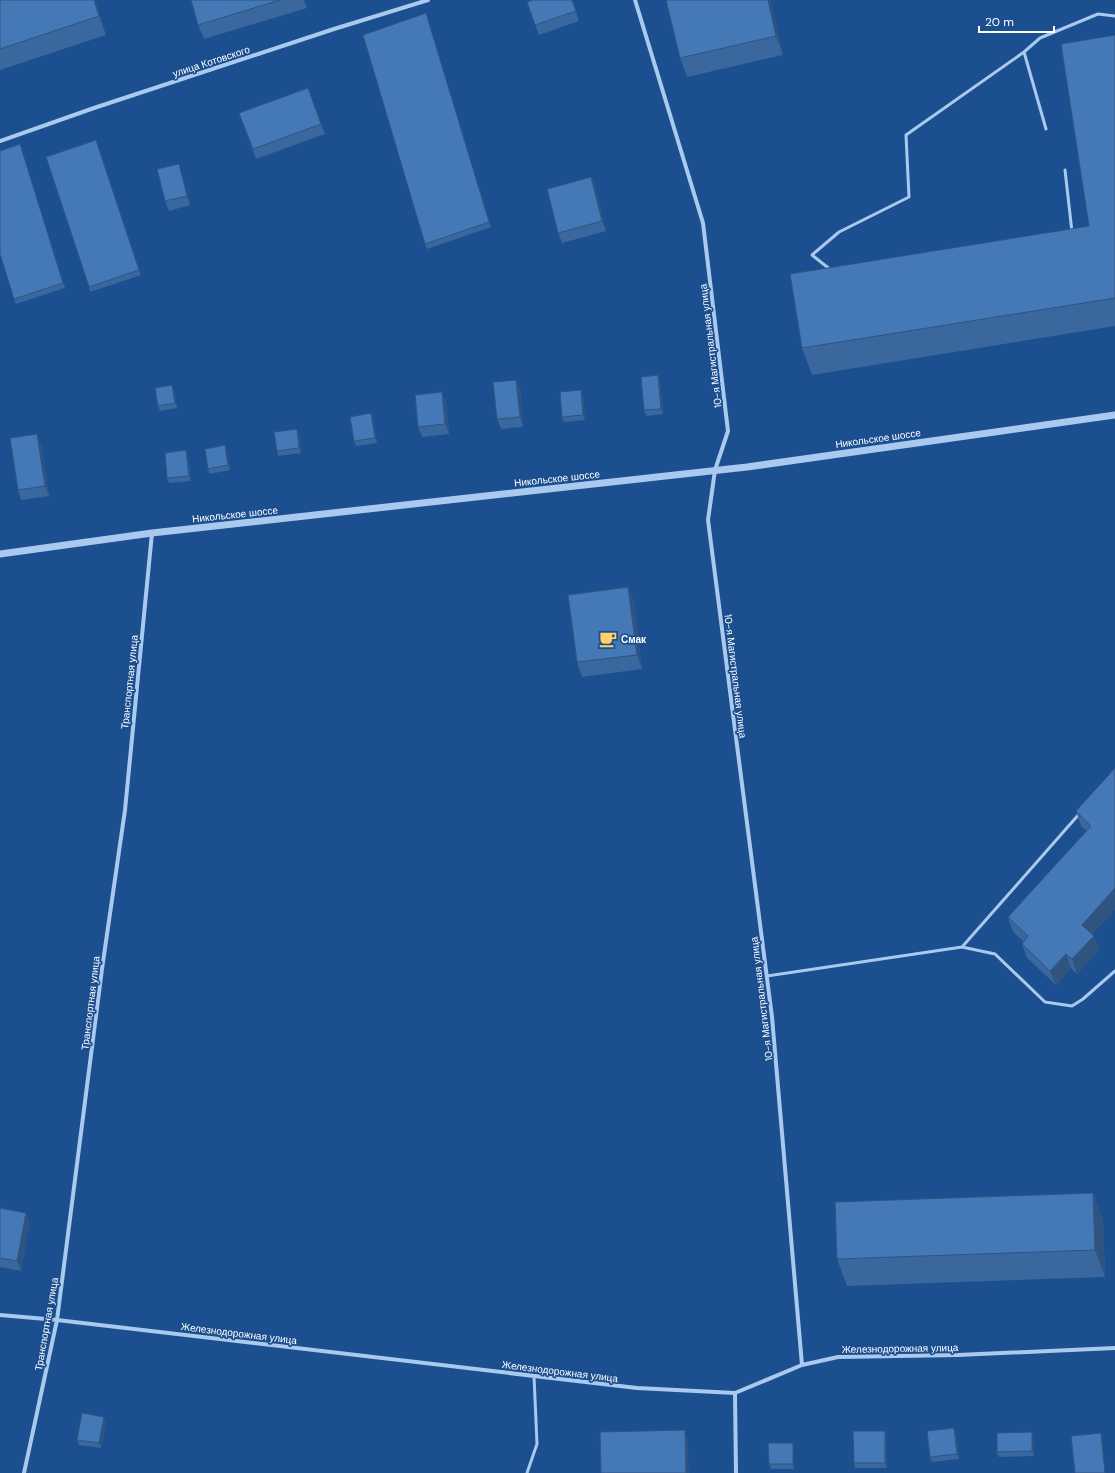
<svg xmlns="http://www.w3.org/2000/svg" width="1115" height="1473" font-family="'DM Sans',sans-serif">
<style>
.lines{fill:none;stroke-linecap:round;stroke-linejoin:round}
.service{stroke:#a9c9ee;stroke-width:3}
.minor{stroke:#a9c9ee;stroke-width:4}
.tertiary{stroke:#a9c9ee;stroke-width:7}
.wall{fill:#3a679d}
.shaded-wall{fill:#305480}
.building{fill:#4478b7;stroke:#305480}
.labels{text-anchor:middle;stroke-width:3.5;stroke-linejoin:round;paint-order:stroke}
.street-label{font-size:10px;fill:#fff;stroke:#1b4f8f}
.poi-label{font-size:10px;font-weight:bold;fill:#fff;stroke:#1b4f8f;text-anchor:start}
</style>
<rect width="100%" height="100%" fill="#1b4f8f"/>
<g class="lines">
<path class="service" d="M 1046,129 L 1024,52 L 1040,38 L 1098,14 L 1115,16
M 1065,170 L 1072,232
M 831,270 L 812,255 L 839,232 L 909,197 L 906,135 L 1024,52
M 962,947 L 1080,813
M 767,976 L 962,947 L 995,954 L 1045,1002 L 1072,1006 L 1083,999 L 1115,971
M 527,1473 L 537,1444 L 534,1376"/>
<path class="minor" d="M 635,0 L 703,223 L 728,431 L 715,470 L 708,520 L 772,1017 L 802,1365
M 0,141 L 94,108 L 334,29 L 428,0
M 0,1315 L 57,1320 L 637,1388 L 735,1393 L 802,1365 L 838,1357 L 958,1355 L 1115,1348
M 735,1393 L 736,1473
M 24,1473 L 57,1320 L 102,969 L 125,810 L 152,533"/>
<path class="tertiary" d="M 0,554 L 152,533 L 747,467 L 1115,415"/>
</g>
<path class="wall" d="M 0,0 L 95,0 L 106,35 L 0,70 Z
M 191,0 L 304,0 L 307,8 L 204,39 L 198,25 Z
M 572,0 L 579,21 L 539,35 L 527,2 Z
M 666,0 L 770,0 L 783,55 L 687,77 L 680,58 Z
M 426,13 L 491,227 L 427,249 L 425,244 Z
M 1115,35 L 1115,326 L 812,375 L 802,348 L 1089,226 Z
M 308,88 L 325,134 L 256,159 L 239,113 Z
M 96,140 L 141,275 L 90,292 L 89,287 Z
M 22,150 L 65,288 L 16,304 L 14,299 Z
M 182,174 L 190,205 L 169,211 L 165,201 Z
M 591,177 L 595,187 L 606,231 L 562,243 L 558,233 Z
M 658,375 L 660,380 L 663,414 L 646,416 L 644,410 Z
M 516,380 L 520,390 L 523,427 L 501,429 L 497,419 Z
M 174,390 L 177,408 L 160,411 L 158,406 Z
M 581,390 L 583,395 L 585,420 L 564,422 L 562,417 Z
M 446,402 L 449,434 L 422,437 L 418,427 Z
M 373,418 L 377,443 L 356,446 L 354,441 Z
M 299,434 L 301,453 L 278,456 L 277,451 Z
M 41,444 L 49,496 L 21,500 L 18,490 Z
M 225,445 L 227,450 L 230,470 L 210,474 L 208,469 Z
M 188,455 L 191,481 L 169,483 L 167,478 Z
M 634,601 L 642,669 L 582,677 L 577,662 Z
M 1115,768 L 1115,909 L 1092,934 L 1094,936 L 1099,950 L 1077,974 L 1071,968 L 1056,985 L 1027,958 L 1022,944 L 1024,942 L 1013,932 L 1008,917 L 1087,831 L 1081,826 L 1076,811 Z
M 1093,1193 L 1103,1220 L 1105,1277 L 847,1286 L 837,1259 Z
M 0,1208 L 26,1213 L 29,1223 L 21,1271 L 0,1267 Z
M 104,1417 L 106,1422 L 101,1448 L 79,1445 L 77,1440 Z
M 954,1428 L 956,1433 L 959,1459 L 932,1462 L 930,1457 Z
M 1032,1432 L 1034,1437 L 1034,1456 L 999,1457 L 997,1452 Z
M 887,1436 L 887,1468 L 855,1468 L 854,1463 Z
M 794,1448 L 794,1469 L 771,1469 L 769,1464 Z"/>
<path class="shaded-wall" d="M 94,0 L 95,0 L 106,35 L 99,16 Z
M 768,0 L 770,0 L 783,55 L 776,36 Z
M 179,164 L 182,174 L 190,205 L 187,196 Z
M 591,177 L 595,187 L 606,231 L 602,221 Z
M 658,375 L 660,380 L 663,414 L 661,409 Z
M 516,380 L 520,390 L 523,427 L 520,417 Z
M 172,385 L 174,390 L 177,408 L 175,403 Z
M 581,390 L 583,395 L 585,420 L 583,415 Z
M 442,392 L 446,402 L 449,434 L 445,424 Z
M 371,413 L 373,418 L 377,443 L 375,438 Z
M 297,429 L 299,434 L 301,453 L 299,448 Z
M 37,434 L 41,444 L 49,496 L 45,486 Z
M 225,445 L 227,450 L 230,470 L 228,465 Z
M 186,450 L 188,455 L 191,481 L 189,476 Z
M 628,587 L 634,601 L 642,669 L 637,655 Z
M 1115,888 L 1115,909 L 1087,939 L 1082,925 Z
M 1094,936 L 1099,950 L 1077,974 L 1072,959 Z
M 1066,954 L 1071,968 L 1056,985 L 1050,971 Z
M 1093,1193 L 1103,1220 L 1105,1277 L 1095,1250 Z
M 26,1213 L 29,1223 L 21,1271 L 17,1261 Z
M 104,1417 L 106,1422 L 101,1448 L 99,1443 Z
M 954,1428 L 956,1433 L 959,1459 L 957,1454 Z
M 685,1430 L 688,1440 L 689,1473 L 686,1473 Z
M 885,1431 L 887,1436 L 887,1468 L 885,1463 Z
M 1032,1432 L 1034,1437 L 1034,1456 L 1032,1451 Z
M 1101,1433 L 1102,1438 L 1106,1473 L 1105,1473 Z
M 793,1443 L 794,1448 L 794,1469 L 793,1464 Z"/>
<path class="building" d="M 0,0 L 94,0 L 99,16 L 0,49 Z
M 191,0 L 280,0 L 198,25 Z
M 533,0 L 572,0 L 576,11 L 535,25 L 527,2 Z
M 666,0 L 768,0 L 776,36 L 680,58 Z
M 426,13 L 489,222 L 425,244 L 363,35 Z
M 1115,35 L 1115,298 L 802,348 L 790,274 L 1089,226 L 1061,44 Z
M 308,88 L 321,124 L 253,149 L 239,113 Z
M 96,140 L 139,270 L 89,287 L 46,157 Z
M 20,144 L 63,283 L 14,299 L 0,254 L 0,151 Z
M 179,164 L 187,196 L 165,201 L 157,169 Z
M 591,177 L 602,221 L 558,233 L 547,189 Z
M 658,375 L 661,409 L 644,410 L 641,377 Z
M 516,380 L 520,417 L 497,419 L 493,382 Z
M 172,385 L 175,403 L 158,406 L 155,388 Z
M 581,390 L 583,415 L 562,417 L 560,392 Z
M 442,392 L 445,424 L 418,427 L 415,395 Z
M 371,413 L 375,438 L 354,441 L 350,417 Z
M 297,429 L 299,448 L 277,451 L 274,432 Z
M 37,434 L 45,486 L 18,490 L 10,438 Z
M 225,445 L 228,465 L 208,469 L 205,449 Z
M 186,450 L 189,476 L 167,478 L 165,453 Z
M 628,587 L 637,655 L 577,662 L 568,595 Z
M 1115,768 L 1115,888 L 1082,925 L 1094,936 L 1072,959 L 1066,954 L 1050,971 L 1022,944 L 1028,936 L 1008,917 L 1091,826 L 1076,811 Z
M 1093,1193 L 1095,1250 L 837,1259 L 835,1202 Z
M 0,1208 L 26,1213 L 17,1261 L 0,1258 Z
M 82,1413 L 104,1417 L 99,1443 L 77,1440 Z
M 954,1428 L 957,1454 L 930,1457 L 927,1431 Z
M 685,1430 L 686,1473 L 601,1473 L 600,1432 Z
M 853,1431 L 885,1431 L 885,1463 L 854,1463 Z
M 1032,1432 L 1032,1451 L 997,1452 L 997,1433 Z
M 1101,1433 L 1105,1473 L 1075,1473 L 1071,1436 Z
M 768,1443 L 793,1443 L 793,1464 L 769,1464 Z"/>
<defs>
<g id="cafe-bare" transform="scale(1.38)"><path d="M-5.5-4.5H6V0H3Q3 3.5 0 3.5H-2.5Q-5.5 3.5-5.5 0ZM3-3.2v2h1.7v-2ZM-6 4.5H4V6H-6Z" fill="#ffd166" stroke="#1b4f8f" stroke-width="2.5" paint-order="stroke"/></g>
</defs>
<g fill-rule="evenodd">
<use href="#cafe-bare" x="608" y="639"/>
</g>
<g class="labels">
<g class="street-label">
<text transform="translate(211 61) rotate(-18)" y="4">улица Котовского</text>
<text transform="translate(710 346) rotate(-97)" y="4">10-я Магистральная улица</text>
<text transform="translate(878 438) rotate(-8)" y="4">Никольское шоссе</text>
<text transform="translate(557 478) rotate(-6)" y="4">Никольское шоссе</text>
<text transform="translate(235 514) rotate(-6)" y="4">Никольское шоссе</text>
<text transform="translate(736 676) rotate(83)" y="4">10-я Магистральная улица</text>
<text transform="translate(129 682) rotate(-84)" y="4">Транспортная улица</text>
<text transform="translate(761 999) rotate(-97)" y="4">10-я Магистральная улица</text>
<text transform="translate(90 1003) rotate(-83)" y="4">Транспортная улица</text>
<text transform="translate(46 1324) rotate(-80)" y="4">Транспортная улица</text>
<text transform="translate(239 1333) rotate(7)" y="4">Железнодорожная улица</text>
<text transform="translate(900 1348) rotate(-1)" y="4">Железнодорожная улица</text>
<text transform="translate(560 1371) rotate(7)" y="4">Железнодорожная улица</text>
</g>
<g class="poi-label">
<text x="621" y="643">Смак</text>
</g>
</g>
<path d="M979 26v6h75v-6" fill="none" stroke="#ffffff" stroke-width="2"/>
<text x="985" y="26" font-size="12" fill="#ffffff" stroke="#1b4f8f" stroke-width="3" paint-order="stroke">20 m</text>
</svg>
